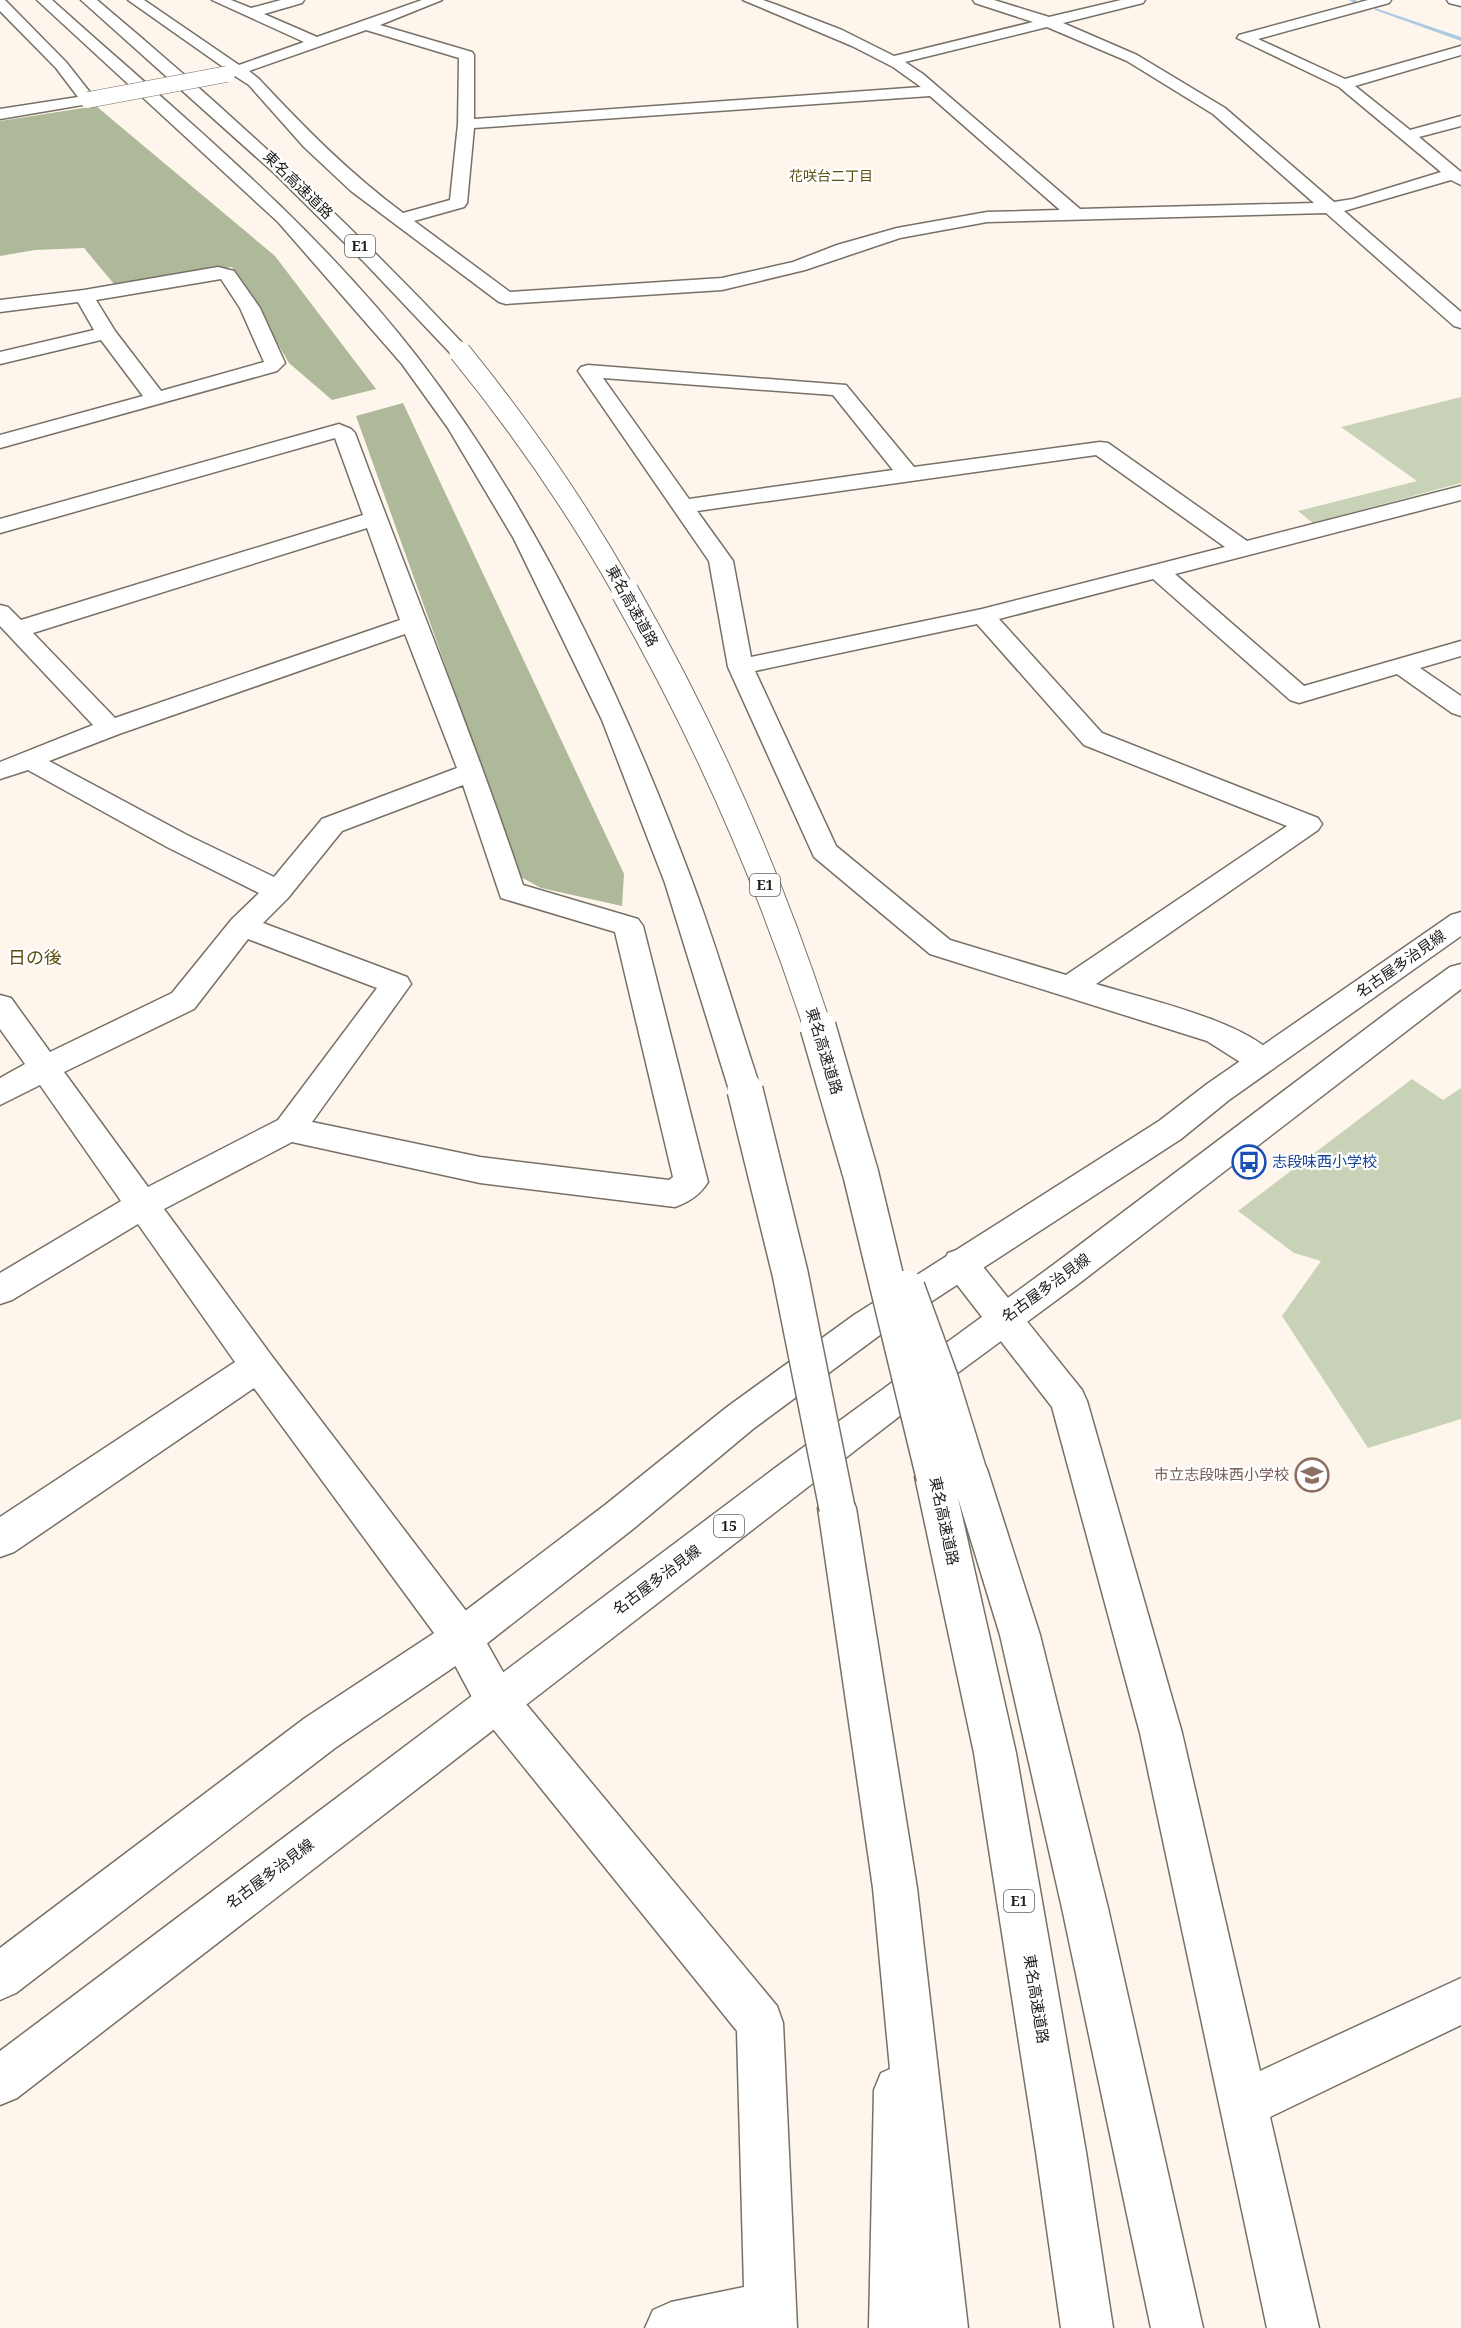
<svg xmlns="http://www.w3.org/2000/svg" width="1461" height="2328" font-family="'Noto Serif','Noto Sans JP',serif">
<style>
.green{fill:#c8d2b7}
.forest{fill:#aeb999}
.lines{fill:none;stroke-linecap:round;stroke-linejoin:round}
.stream{fill:#aecae2;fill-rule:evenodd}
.minor-casing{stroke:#777067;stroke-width:3}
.major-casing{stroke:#777067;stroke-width:3}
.highway-casing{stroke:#777067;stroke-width:3}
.minor{fill:#fff;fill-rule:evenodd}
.major{fill:#fff;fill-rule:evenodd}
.highway{fill:#fff;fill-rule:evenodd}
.minor-bridge-casing{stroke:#777067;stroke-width:17;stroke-linecap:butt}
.highway-bridge-far2-casing{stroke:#777067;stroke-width:23;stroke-linecap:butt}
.highway-bridge-far1-casing{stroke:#777067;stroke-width:29;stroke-linecap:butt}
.highway-bridge-casing{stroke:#777067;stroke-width:38;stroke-linecap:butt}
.minor-bridge{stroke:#fff;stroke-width:16}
.highway-bridge-far2{stroke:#fff;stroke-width:21}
.highway-bridge-far1{stroke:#fff;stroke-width:27}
.highway-bridge{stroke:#fff;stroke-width:35}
.labels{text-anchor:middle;stroke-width:4.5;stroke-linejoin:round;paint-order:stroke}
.far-neighbourhood-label{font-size:14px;fill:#5c4f10;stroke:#fff}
.shield{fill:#fff;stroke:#63615e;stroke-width:1.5}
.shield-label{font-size:14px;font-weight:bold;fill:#201d19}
.street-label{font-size:15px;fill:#201d19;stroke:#fff}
.transit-label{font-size:15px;fill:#164399;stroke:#fff;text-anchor:start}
.education-label{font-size:15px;fill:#785e54;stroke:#fff;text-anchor:end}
.quarter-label{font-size:18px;fill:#5c4f10;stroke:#fff}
</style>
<rect width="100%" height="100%" fill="#fef6ed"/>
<path class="green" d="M 1461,397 L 1461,483 L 1313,523 L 1298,511 L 1417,481 L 1341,427 Z
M 1412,1079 L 1443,1100 L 1461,1088 L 1461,1419 L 1368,1448 L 1282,1316 L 1321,1261 L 1294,1253 L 1238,1211 Z"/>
<path class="forest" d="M 96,106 L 275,256 L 376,389 L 332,400 L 289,363 L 232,267 L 114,284 L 84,248 L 35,250 L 0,256 L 0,121 Z
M 403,403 L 624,874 L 622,906 L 541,888 L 521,877 L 356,416 Z"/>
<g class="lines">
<path class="stream" d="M 1349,0 L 1356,0 L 1357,1 L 1354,3 Z
M 1375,8 L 1461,37 L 1461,41 L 1375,10 Z"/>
<g class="minor-casing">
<path id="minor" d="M 0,0 L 5,0 L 66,62 L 96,100 L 94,103 L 0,119 L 0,109 L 78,97 L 56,68 L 0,11 Z
M 128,0 L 144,0 L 239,65 L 304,42 L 212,0 L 231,0 L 251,8 L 281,0 L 304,0 L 302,3 L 264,14 L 317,37 L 422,0 L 442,0 L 380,25 L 472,52 L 474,55 L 474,119 L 921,87 L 893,67 L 852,46 L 743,0 L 763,0 L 777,5 L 842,30 L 894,56 L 1033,22 L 975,3 L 973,0 L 994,0 L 1049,17 L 1121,0 L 1145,0 L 1143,3 L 1063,23 L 1137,55 L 1225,108 L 1334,202 L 1353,199 L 1441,172 L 1339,87 L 1237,38 L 1239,35 L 1368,0 L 1391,0 L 1389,3 L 1258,39 L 1345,79 L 1461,46 L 1461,55 L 1355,86 L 1410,130 L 1461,116 L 1461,126 L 1419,137 L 1461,172 L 1461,185 L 1451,180 L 1344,211 L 1461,312 L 1461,328 L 1454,326 L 1326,213 L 987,222 L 900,238 L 805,270 L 722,290 L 506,304 L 499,302 L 351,191 L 304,147 L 249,85 L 235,76 L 222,77 L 219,74 L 226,69 ZM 1047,27 L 1127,61 L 1213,114 L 1314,203 L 1080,209 L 923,74 L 905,62 ZM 366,30 L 459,58 L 458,124 L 450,200 L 403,213 C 349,173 305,128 259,79 L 249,71 ZM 930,96 L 1060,210 L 987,212 L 897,228 L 837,245 L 793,262 L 722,278 L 510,292 L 414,221 L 464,207 L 467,203 L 474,128 Z
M 1447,0 L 1461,0 L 1461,6 L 1449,3 Z
M 218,267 L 234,271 L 260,308 L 285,363 L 277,371 L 0,448 L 0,435 L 143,396 L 101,340 L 0,364 L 0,352 L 94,330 L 78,302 L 0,312 L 0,300 L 84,290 ZM 221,279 L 240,308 L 264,362 L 161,391 L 115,331 L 96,300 Z
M 588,365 L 846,385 L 914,467 L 1100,442 L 1108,443 L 1247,541 L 1461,486 L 1461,500 L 1175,574 L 1304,686 L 1461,641 L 1461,656 L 1420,668 L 1461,696 L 1461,716 L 1452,713 L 1397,674 L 1299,703 L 1290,700 L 1153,579 L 999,619 L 1102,733 L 1318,818 L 1322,824 L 1318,830 L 1096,984 C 1138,997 1256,1023 1278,1061 L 1273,1069 L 1262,1072 L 1251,1069 L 1207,1041 L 930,954 L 814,857 L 728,667 L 709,561 L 578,371 L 581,367 ZM 603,378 L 833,395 L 893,470 L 689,499 ZM 1096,455 L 1225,547 L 982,609 L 751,657 L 733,561 L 697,511 ZM 977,624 L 1084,745 L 1287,826 L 1066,975 L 950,940 L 836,846 L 755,671 Z
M 339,424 L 351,429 L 355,433 C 410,582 472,732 523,885 L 638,919 L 643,926 L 708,1182 C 700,1195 689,1202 675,1207 L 480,1183 L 292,1142 L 164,1209 L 271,1355 L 476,1624 L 511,1686 L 777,2006 L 783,2023 L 797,2328 L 645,2328 L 653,2310 L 671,2302 L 744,2287 L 737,2031 L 481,1714 L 448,1652 L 254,1388 L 14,1552 L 0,1557 L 0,1517 L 235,1362 L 138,1224 L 12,1300 L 0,1304 L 0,1273 L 121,1201 L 40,1085 L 0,1105 L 0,1078 L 25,1064 L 0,1029 L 0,995 L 11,998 L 50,1052 L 172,993 L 232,919 L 259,893 L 167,847 L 28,770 L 0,779 L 0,762 L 93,725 L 0,626 L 0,605 L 8,607 L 21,620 L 363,515 L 335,438 L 0,533 L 0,519 ZM 367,528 L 400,620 L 115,718 L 33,633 ZM 405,634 L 457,768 L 322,819 L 274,877 L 187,835 L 49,761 L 119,734 ZM 463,785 L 501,898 L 615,932 L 673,1177 L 669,1180 L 480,1157 L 312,1122 L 411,984 L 407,977 L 263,923 L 288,898 L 342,831 ZM 248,939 L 377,988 L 278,1120 L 148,1187 L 64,1072 L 194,1009 Z
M 960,1249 L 972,1253 L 1082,1390 L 1087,1401 L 1182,1733 L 1260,2071 L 1461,1978 L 1461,2025 L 1270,2117 L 1319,2328 L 1267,2328 L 1140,1733 L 1052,1407 L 948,1273 L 943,1263 L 948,1253 Z"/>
</g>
<g class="major-casing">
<path id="major" d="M 1461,912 L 1461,936 L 1229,1100 L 1181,1139 L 880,1335 L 753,1429 L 633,1529 L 476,1652 L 335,1748 L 16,1993 L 0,2000 L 0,1948 L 305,1718 L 448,1624 L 605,1505 L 727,1407 L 854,1315 L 1159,1121 L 1207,1084 L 1451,915 Z
M 1461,964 L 1461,989 L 1077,1285 L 914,1405 L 17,2098 L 0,2105 L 0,2051 L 775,1468 L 1053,1265 L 1400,1003 L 1450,967 Z"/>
</g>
<g class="highway-casing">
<path id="highway" d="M 37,0 L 52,0 C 179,114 314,223 418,358 C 537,513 624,699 692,881 C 718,950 738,1021 761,1090 L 756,1098 L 745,1102 L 734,1098 L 729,1090 L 665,883 L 602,720 L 514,539 L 448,428 L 402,364 L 278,222 Z
M 81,0 L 97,0 C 227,109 351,224 467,348 L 470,352 L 467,356 L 453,356 L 365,263 L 274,173 Z
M 968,1452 L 981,1457 L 987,1469 L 1040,1635 L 1108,1908 L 1203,2328 L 1151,2328 L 1062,1908 L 1000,1635 L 958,1498 L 1016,1753 L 1086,2152 L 1113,2328 L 1061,2328 L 1036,2152 L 974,1753 L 915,1477 L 921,1465 L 934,1460 L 947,1465 L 949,1469 L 955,1457 Z
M 837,1491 L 851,1496 L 856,1508 L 917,1888 L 968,2328 L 869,2328 L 874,2090 L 881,2073 L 890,2069 L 873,1888 L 818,1508 L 823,1496 Z"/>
</g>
<use href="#minor" class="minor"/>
<use href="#major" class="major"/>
<use href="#highway" class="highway"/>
<g class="minor-bridge-casing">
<path id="minor-bridge" d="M 88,100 L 227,74"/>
</g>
<g class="highway-bridge-far2-casing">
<path id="highway-bridge-far2" d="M 460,352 C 522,428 577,508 625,593"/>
</g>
<g class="highway-bridge-far1-casing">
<path id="highway-bridge-far1" d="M 625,592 C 704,731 769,877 818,1029"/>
</g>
<g class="highway-bridge-casing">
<path id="highway-bridge" d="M 818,1027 L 861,1175 L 934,1477
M 745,1090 L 790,1273 L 837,1508
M 907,1288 L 940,1378 L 968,1469"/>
</g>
<use href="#minor-bridge" class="minor-bridge"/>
<use href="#highway-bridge-far2" class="highway-bridge-far2"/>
<use href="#highway-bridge-far1" class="highway-bridge-far1"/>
<use href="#highway-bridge" class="highway-bridge"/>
</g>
<defs>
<g id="bus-ring" transform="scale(1.725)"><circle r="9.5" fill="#fff" stroke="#1a4fb4" stroke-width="1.5"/><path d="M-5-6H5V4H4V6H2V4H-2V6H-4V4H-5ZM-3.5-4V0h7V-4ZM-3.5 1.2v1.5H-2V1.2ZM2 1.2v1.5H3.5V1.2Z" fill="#1a4fb4"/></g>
<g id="school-ring" transform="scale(1.725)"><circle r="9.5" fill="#fff" stroke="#8d6e63" stroke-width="1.5"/><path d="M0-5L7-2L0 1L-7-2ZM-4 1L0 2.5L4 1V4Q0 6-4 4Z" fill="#8d6e63"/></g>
</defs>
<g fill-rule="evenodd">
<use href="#bus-ring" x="1249" y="1162"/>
<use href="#school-ring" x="1312" y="1475"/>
</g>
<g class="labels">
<g class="far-neighbourhood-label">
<text x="831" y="181">花咲台二丁目</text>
</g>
<g class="shield">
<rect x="345" y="235" width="30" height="22" rx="4.5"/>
<rect x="750" y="874" width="30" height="22" rx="4.5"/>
<rect x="714" y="1515" width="30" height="22" rx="4.5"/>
<rect x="1004" y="1890" width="30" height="22" rx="4.5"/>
</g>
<g class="shield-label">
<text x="360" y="251">E1</text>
<text x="765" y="890">E1</text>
<text x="729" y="1531">15</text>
<text x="1019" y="1906">E1</text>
</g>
<g class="street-label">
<text transform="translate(298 185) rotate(44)" y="5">東名高速道路</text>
<text transform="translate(632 606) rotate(61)" y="5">東名高速道路</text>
<text transform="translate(1401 964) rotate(-35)" y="5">名古屋多治見線</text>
<text transform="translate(824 1051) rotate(73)" y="5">東名高速道路</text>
<text transform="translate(1046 1288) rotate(-36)" y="5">名古屋多治見線</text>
<text transform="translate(944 1521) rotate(78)" y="5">東名高速道路</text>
<text transform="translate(657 1580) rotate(-37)" y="5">名古屋多治見線</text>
<text transform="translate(270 1874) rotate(-37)" y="5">名古屋多治見線</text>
<text transform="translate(1036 1999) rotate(81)" y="5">東名高速道路</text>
</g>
<g class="transit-label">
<text x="1272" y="1167">志段味西小学校</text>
</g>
<g class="education-label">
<text x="1289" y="1480">市立志段味西小学校</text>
</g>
<g class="quarter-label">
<text x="35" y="964">日の後</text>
</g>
</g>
</svg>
